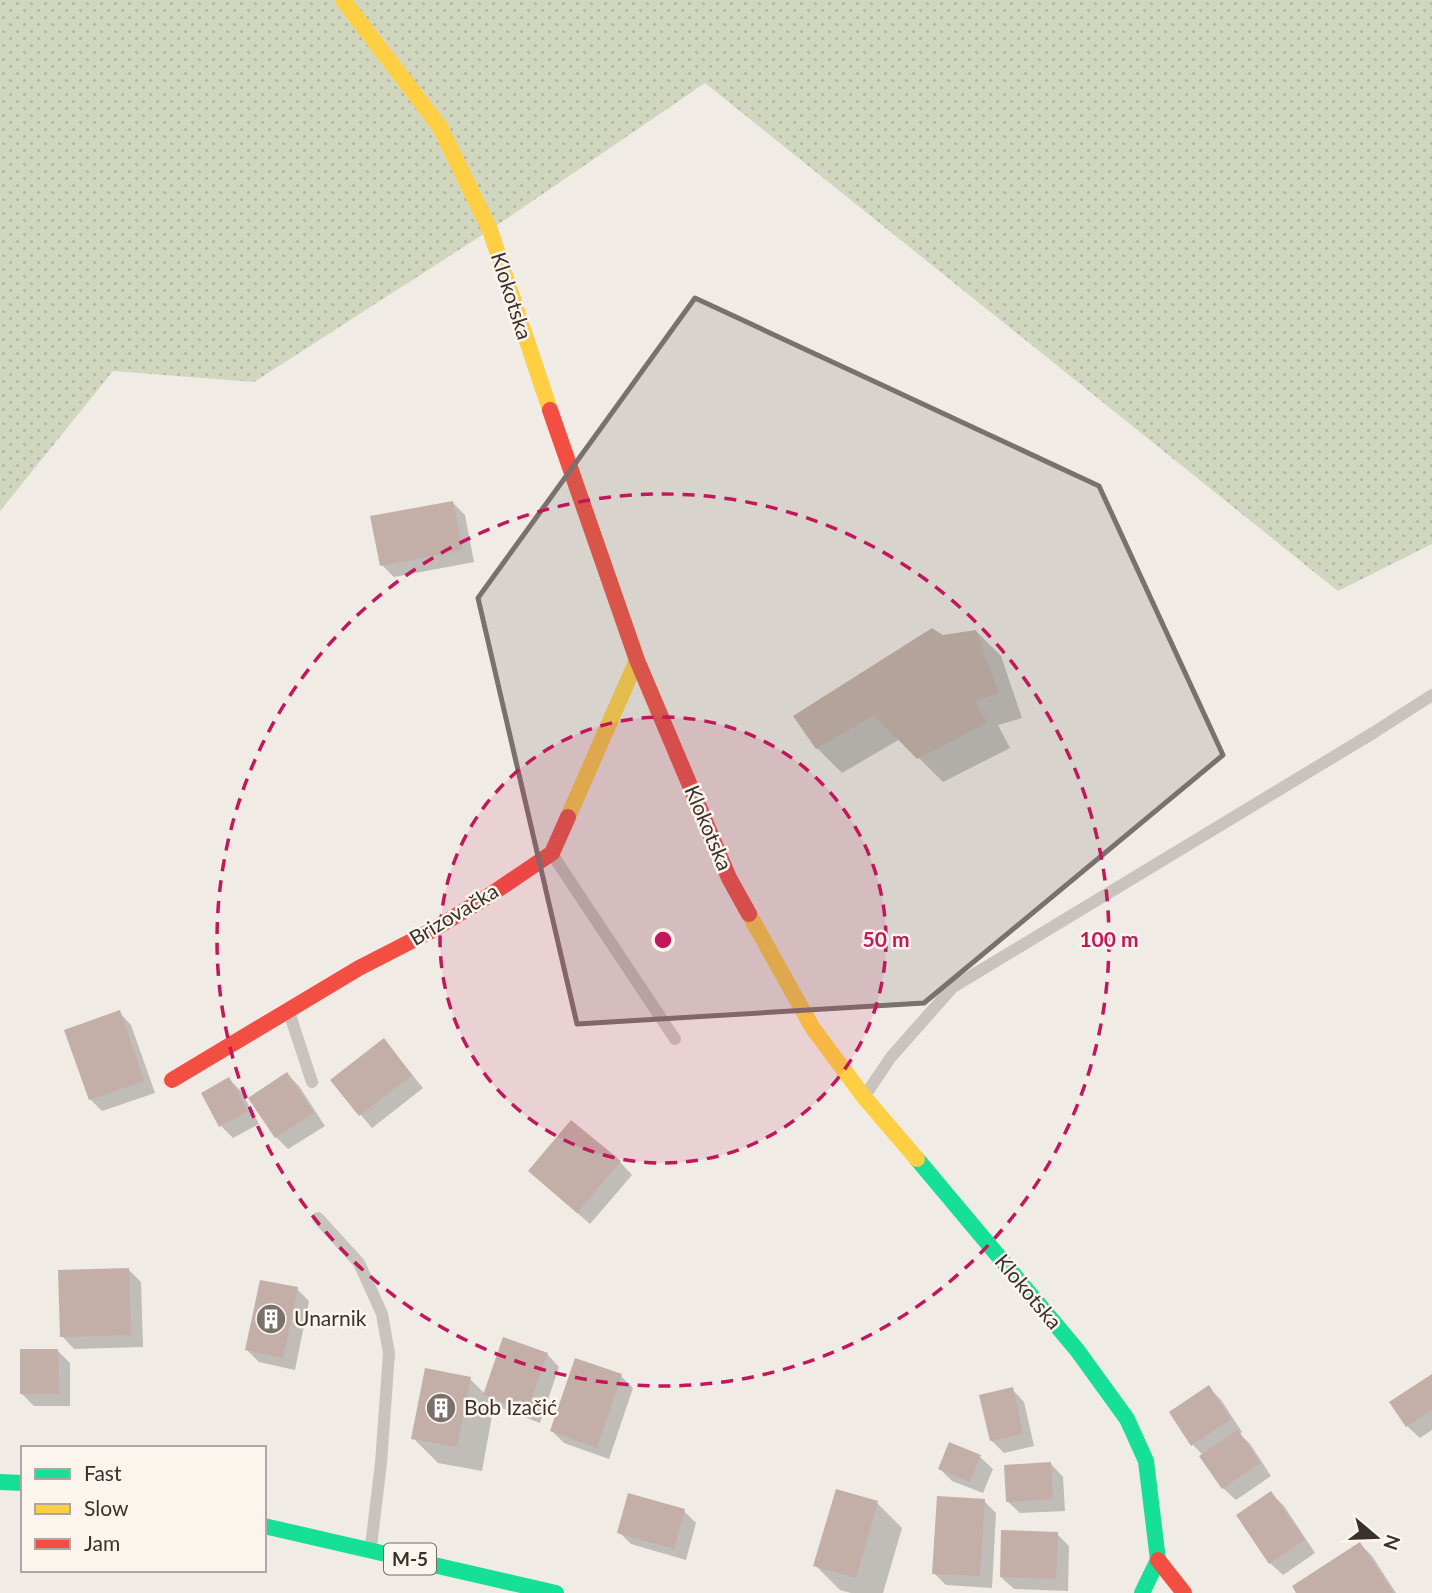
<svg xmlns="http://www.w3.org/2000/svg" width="1432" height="1593" font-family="Lato,sans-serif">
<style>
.grass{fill:url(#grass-dots)}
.shadow{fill:#0003}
.building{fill:#c3afa7}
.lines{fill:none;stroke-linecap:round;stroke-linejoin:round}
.lane{stroke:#c9c3be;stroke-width:12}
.fast{stroke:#16e098;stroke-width:16}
.slow{stroke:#ffcf43;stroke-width:16}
.jam{stroke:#f24e42;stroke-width:16}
.marked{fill:#7a716c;fill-opacity:0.2;stroke:#7a716c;stroke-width:5;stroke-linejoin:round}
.ring{fill:none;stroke:#c2185b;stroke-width:3.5;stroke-dasharray:12 9}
.labels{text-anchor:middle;stroke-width:5;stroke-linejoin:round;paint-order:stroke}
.shield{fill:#fbf5ee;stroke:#756b66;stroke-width:2}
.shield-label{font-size:19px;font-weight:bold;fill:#3b302b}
.street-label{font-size:21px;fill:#3b302b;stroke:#fbf5ee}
.poi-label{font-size:21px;fill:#3b302b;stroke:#fbf5ee;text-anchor:start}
.centre{fill:#c2185b;stroke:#fbf5ee;stroke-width:3.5}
.ring-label{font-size:21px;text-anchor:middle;font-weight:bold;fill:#c2185b;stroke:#fbf5ee;stroke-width:5;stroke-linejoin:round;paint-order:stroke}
</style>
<defs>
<pattern id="grass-dots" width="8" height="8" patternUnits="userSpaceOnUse" patternTransform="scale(1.75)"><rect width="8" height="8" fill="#d1d6bf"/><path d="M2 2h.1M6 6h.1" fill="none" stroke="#b4b8a4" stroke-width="1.8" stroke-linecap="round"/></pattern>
</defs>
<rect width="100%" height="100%" fill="#f0ebe5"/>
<path class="grass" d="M 0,0 L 1432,0 L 1432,544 L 1338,591 L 705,83 L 490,230 L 254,382 L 113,371 L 0,511 Z"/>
<path class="shadow" d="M 452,502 L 465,515 L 474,562 L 394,577 L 382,565 Z
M 976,631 L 1001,656 L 1022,718 L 998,725 L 1010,748 L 943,782 L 900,739 L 842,773 L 817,748 L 795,717 L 942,637 Z
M 119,1012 L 131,1025 L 155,1093 L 102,1111 L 90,1099 Z
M 384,1040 L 423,1088 L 372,1128 L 332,1080 Z
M 287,1074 L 299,1086 L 325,1126 L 288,1149 L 276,1137 Z
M 229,1079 L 241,1091 L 259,1124 L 233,1138 L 221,1126 Z
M 620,1162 L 632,1175 L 590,1224 L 543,1183 Z
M 129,1270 L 141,1282 L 143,1347 L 74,1349 L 62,1336 Z
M 297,1289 L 309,1301 L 295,1370 L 259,1362 L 247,1350 Z
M 57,1350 L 70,1363 L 70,1406 L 34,1406 L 22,1394 Z
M 547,1354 L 559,1367 L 540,1423 L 494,1405 L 482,1471 L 438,1463 L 413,1438 L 470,1379 L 485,1394 Z
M 621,1376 L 633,1388 L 609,1459 L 564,1443 L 552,1431 Z
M 1432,1376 L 1432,1430 L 1420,1438 L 1407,1426 Z
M 1209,1388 L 1221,1400 L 1242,1432 L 1240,1434 L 1250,1444 L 1271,1476 L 1236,1500 L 1223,1488 L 1203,1455 L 1193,1445 Z
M 1012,1389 L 1024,1402 L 1034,1446 L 1004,1453 L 991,1440 Z
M 950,1444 L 980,1457 L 993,1469 L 983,1493 L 952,1481 L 940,1469 Z
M 1051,1464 L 1063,1477 L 1065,1511 L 1020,1513 L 1007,1501 Z
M 837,1491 L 877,1503 L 902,1528 L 883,1593 L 851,1593 L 840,1590 L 815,1565 Z
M 1271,1493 L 1284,1506 L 1315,1553 L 1283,1575 L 1270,1563 Z
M 984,1501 L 996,1513 L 992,1588 L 946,1585 L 934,1573 Z
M 684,1511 L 696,1523 L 686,1560 L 631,1544 L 619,1532 Z
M 1057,1534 L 1069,1546 L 1068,1591 L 1014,1589 L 1001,1577 Z
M 1360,1544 L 1372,1556 L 1396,1593 L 1298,1593 Z"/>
<path class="building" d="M 453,501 L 462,550 L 380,566 L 370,516 Z
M 932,628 L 943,635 L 976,630 L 999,693 L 975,701 L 987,723 L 917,759 L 874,715 L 816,749 L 793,716 Z
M 120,1010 L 144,1081 L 89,1100 L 64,1030 Z
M 384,1038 L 412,1075 L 359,1116 L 330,1080 Z
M 287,1072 L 314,1113 L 275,1138 L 248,1098 Z
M 229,1077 L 248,1111 L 219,1127 L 201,1093 Z
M 571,1120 L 621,1161 L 577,1213 L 528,1171 Z
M 129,1268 L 131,1335 L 60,1337 L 58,1270 Z
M 260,1280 L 298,1287 L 283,1358 L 245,1350 Z
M 503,1337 L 548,1353 L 527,1411 L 483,1395 Z
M 20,1349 L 58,1349 L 59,1394 L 20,1394 Z
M 575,1358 L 622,1374 L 597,1448 L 550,1431 Z
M 425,1368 L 471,1377 L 457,1447 L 411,1439 Z
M 1432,1374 L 1432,1410 L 1406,1427 L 1389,1402 Z
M 1209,1385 L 1231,1419 L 1191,1446 L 1169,1412 Z
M 1013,1387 L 1023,1434 L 990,1441 L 979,1395 Z
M 1238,1430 L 1260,1463 L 1222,1489 L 1199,1456 Z
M 949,1442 L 981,1455 L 970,1482 L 938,1469 Z
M 1051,1462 L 1053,1499 L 1006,1502 L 1004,1465 Z
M 836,1489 L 878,1501 L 856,1578 L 813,1566 Z
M 1271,1491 L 1305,1540 L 1269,1564 L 1236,1515 Z
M 628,1493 L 685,1509 L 674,1549 L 617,1533 Z
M 937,1496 L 985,1499 L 980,1576 L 932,1574 Z
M 1001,1530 L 1058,1532 L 1056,1579 L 1000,1577 Z
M 1360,1542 L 1393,1593 L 1296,1593 L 1292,1586 Z"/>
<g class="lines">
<path class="lane" d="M 552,854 L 675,1039
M 289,1012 L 312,1082
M 866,1094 L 891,1057 L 953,987 L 1373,733 L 1432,695
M 318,1218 L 359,1263 L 382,1314 L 389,1353 L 381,1463 L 371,1546"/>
<path class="fast" d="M 917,1159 L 1077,1350 L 1127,1419 L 1146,1461 L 1158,1560 L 1142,1593
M 0,1482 L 23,1483
M 264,1526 L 556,1593"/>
<path class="slow" d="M 343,0 L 440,127 L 490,230 L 550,410
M 568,817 L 637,660
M 749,914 L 812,1027 L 864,1097 L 917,1159"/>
<path class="jam" d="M 550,410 L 637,660 L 729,878 L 749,914
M 172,1080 L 359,968 L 431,931 L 490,895 L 552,853 L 568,817
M 1158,1560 L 1184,1593"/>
</g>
<path class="marked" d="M 695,298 L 1099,486 L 1223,755 L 924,1003 L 577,1024 L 478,598 Z"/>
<circle cx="663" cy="940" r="223" fill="#c2185b" fill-opacity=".12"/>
<g class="ring">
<circle cx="663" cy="940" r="223"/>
<circle cx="663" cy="940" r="446"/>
</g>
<defs>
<g id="building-disc" transform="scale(1.575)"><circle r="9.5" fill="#7a716c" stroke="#fbf5ee"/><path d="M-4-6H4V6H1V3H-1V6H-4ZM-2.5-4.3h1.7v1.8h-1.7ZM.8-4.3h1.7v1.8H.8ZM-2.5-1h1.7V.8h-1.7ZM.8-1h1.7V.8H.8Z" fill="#fff"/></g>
</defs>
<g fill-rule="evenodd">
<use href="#building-disc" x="271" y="1319"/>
<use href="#building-disc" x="441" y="1408"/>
</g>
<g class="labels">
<rect class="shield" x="384" y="1543.5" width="52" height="31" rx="5"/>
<g class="shield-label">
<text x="410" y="1566">M-5</text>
</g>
<g class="street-label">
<text transform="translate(511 296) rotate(72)" y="7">Klokotska</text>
<text transform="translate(708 828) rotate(67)" y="7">Klokotska</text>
<text transform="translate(454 915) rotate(-31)" y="7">Brizovačka</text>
<text transform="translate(1028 1292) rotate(50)" y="7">Klokotska</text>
</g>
<g class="poi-label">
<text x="294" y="1326">Unarnik</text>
<text x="464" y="1415">Bob Izačić</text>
</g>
</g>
<circle cx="663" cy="940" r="10" class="centre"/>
<g class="ring-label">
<text x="886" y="947">50 m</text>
<text x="1109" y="947">100 m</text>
</g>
<rect x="21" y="1446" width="245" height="126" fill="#fbf5ee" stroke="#aea6a0" stroke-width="2"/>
<rect x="35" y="1469" width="35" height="10" fill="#16e098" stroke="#aea6a0" stroke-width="2"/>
<text x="84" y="1481" font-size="21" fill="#3b302b">Fast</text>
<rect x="35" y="1504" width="35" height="10" fill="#ffcf43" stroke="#aea6a0" stroke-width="2"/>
<text x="84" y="1516" font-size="21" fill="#3b302b">Slow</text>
<rect x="35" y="1539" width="35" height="10" fill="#f24e42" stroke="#aea6a0" stroke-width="2"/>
<text x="84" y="1551" font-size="21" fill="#3b302b">Jam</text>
<g transform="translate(1376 1537) rotate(109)" stroke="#fbf5ee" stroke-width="5" paint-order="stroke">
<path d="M0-5L12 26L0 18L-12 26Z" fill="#3b302b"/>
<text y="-10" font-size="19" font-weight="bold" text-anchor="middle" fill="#3b302b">N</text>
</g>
</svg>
